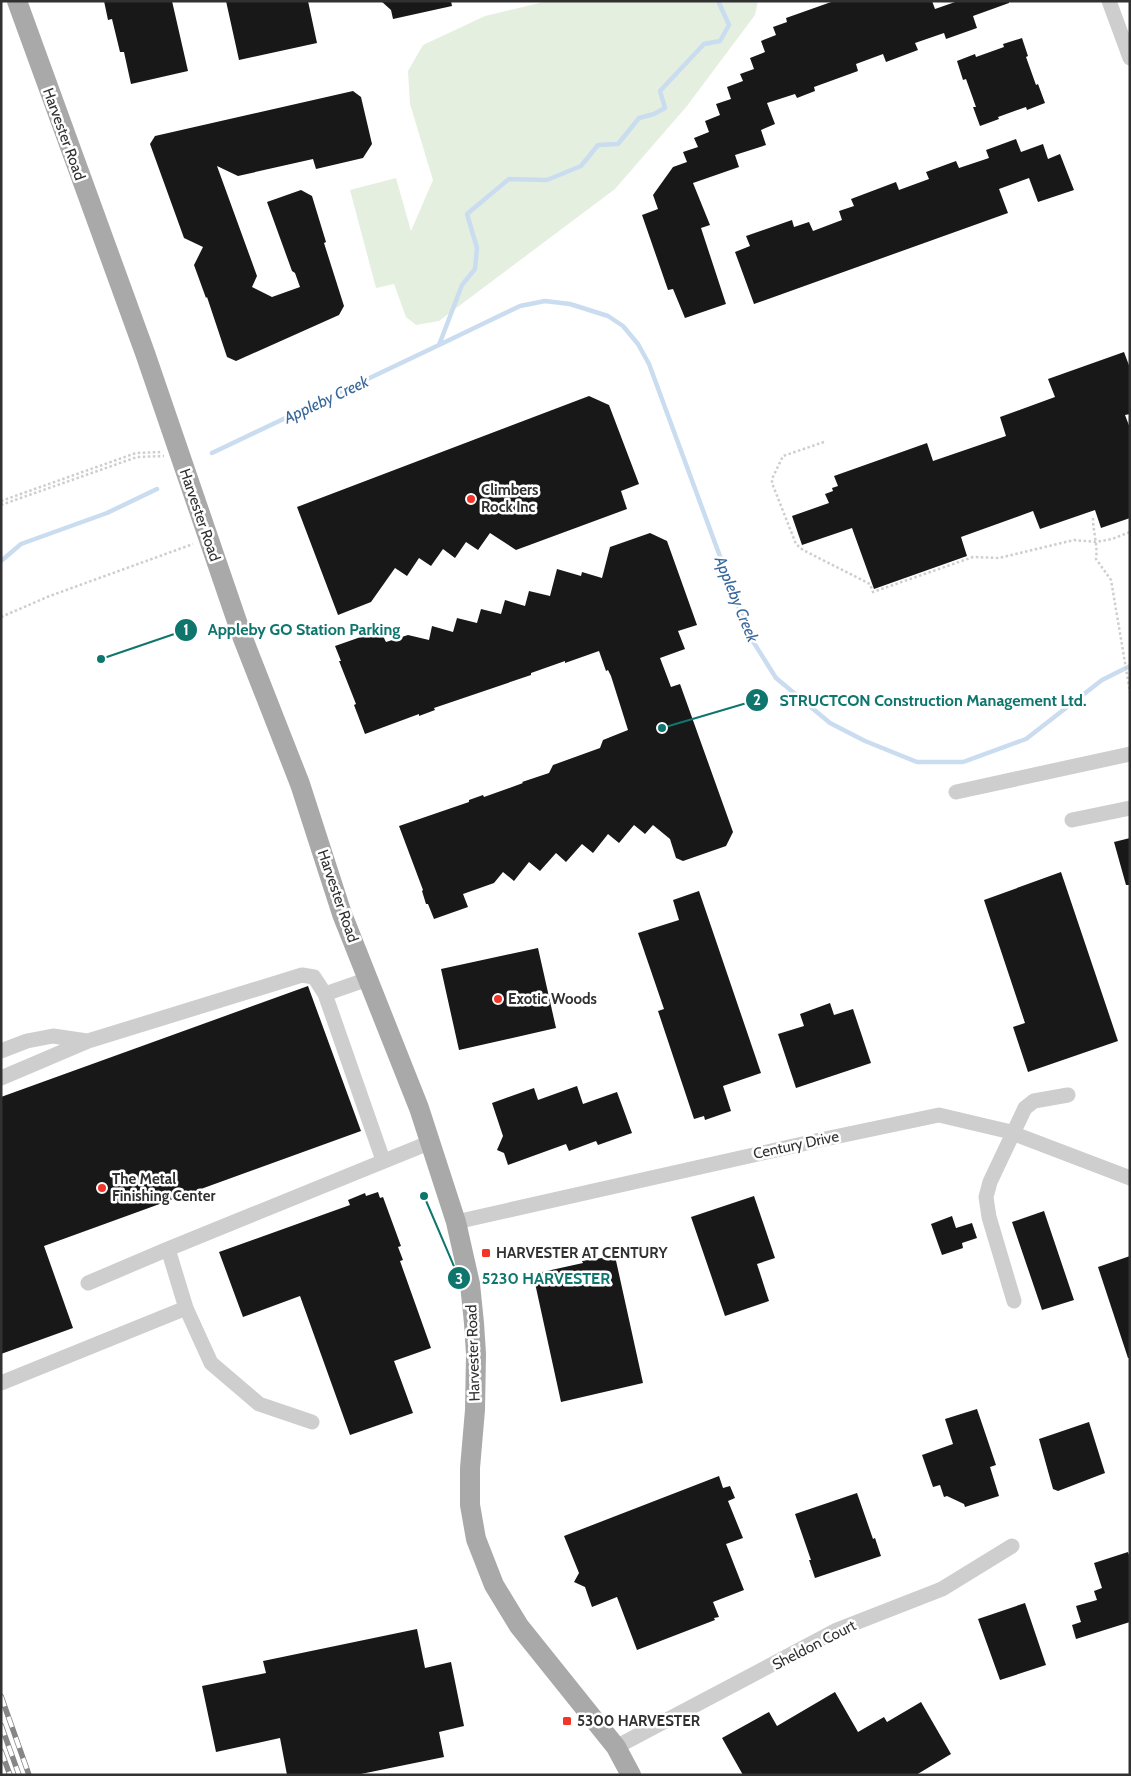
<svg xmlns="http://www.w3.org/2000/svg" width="1131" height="1776" font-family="Cabin,sans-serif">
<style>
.green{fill:#e5efdf}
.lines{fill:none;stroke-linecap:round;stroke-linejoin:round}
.stream{stroke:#cadcef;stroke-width:4.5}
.building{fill:#181818}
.path{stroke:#cecece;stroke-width:2.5;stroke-dasharray:2.5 2.5;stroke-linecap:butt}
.minor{stroke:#cecece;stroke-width:15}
.major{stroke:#a9a9a9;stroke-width:20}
.rail-casing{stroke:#868686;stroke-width:5.5}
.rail{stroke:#fff;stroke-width:4;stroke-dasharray:11;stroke-linecap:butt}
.poi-dot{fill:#f23429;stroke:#fff;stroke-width:2}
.labels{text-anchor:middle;stroke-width:5;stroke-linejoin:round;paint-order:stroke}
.street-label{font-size:15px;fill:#313131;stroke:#fff}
.poi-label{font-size:15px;font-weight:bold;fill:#313131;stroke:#fff;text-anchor:start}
.water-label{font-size:16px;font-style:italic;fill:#38689b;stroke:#fff}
.leader{fill:none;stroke:#0f766e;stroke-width:2}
.callout-dot{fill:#0f766e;stroke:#fff;stroke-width:2}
.mark-label{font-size:15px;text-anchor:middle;font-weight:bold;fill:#fff}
.callout-label{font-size:16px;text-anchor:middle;font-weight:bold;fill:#0f766e;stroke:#fff;stroke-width:5;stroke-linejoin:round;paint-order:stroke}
</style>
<rect width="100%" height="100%" fill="#fff"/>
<path class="green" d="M 548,1 L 758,1 L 755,15 L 687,106 L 615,189 L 439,321 L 416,325 L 406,317 L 394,284 L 376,288 L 350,190 L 396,178 L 411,231 L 433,180 L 410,104 L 408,71 L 423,45 L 485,16 Z"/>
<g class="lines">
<path class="stream" d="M 439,345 L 520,306 L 545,301 L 570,304 L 608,316 L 623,326 L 638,344 L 649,364 L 749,635 L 776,678 L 830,723 L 865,741 L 917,762 L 963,762 L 1026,739 L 1102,680 L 1130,666
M 212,453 L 439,345 L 462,285 L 475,269 L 477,248 L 467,214 L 509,179 L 547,180 L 581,166 L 598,145 L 618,144 L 639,118 L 654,114 L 665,108 L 660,91 L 704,44 L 720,41 L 729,25 L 719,3 L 720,1
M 1,561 L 21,544 L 107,513 L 157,489"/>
</g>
<path class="building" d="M 104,1 L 172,1 L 188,71 L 131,84 L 124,52 L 120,52 L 112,19 L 108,20 Z
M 226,1 L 308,1 L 317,43 L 239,60 Z
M 381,1 L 451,1 L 452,6 L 393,19 L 391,10 Z
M 834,1 L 932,1 L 935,9 L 958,1 L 1009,1 L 1009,3 L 973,16 L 977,28 L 946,39 L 944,33 L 915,43 L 918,50 L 886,62 L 883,54 L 856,64 L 858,71 L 814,87 L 815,91 L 797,98 L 795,94 L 767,103 L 775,124 L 761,130 L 766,145 L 735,155 L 739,167 L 693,183 L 710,225 L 701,228 L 726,304 L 685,318 L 673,289 L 668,290 L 642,215 L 658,209 L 653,195 L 673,167 L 687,162 L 683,152 L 698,147 L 694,138 L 709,132 L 705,121 L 720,115 L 716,104 L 731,99 L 727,87 L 743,81 L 740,74 L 754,69 L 750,58 L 765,52 L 761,41 L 776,35 L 773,27 L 787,22 L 786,18 Z
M 1022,38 L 1028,56 L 1026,57 L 1036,85 L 1038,84 L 1045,103 L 1027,110 L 1026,107 L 998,117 L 999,119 L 980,126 L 973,107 L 976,107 L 966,79 L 963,80 L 957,61 L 975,54 L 976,57 L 1004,47 L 1003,44 Z
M 353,91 L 361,97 L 372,144 L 363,158 L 316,169 L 313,159 L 238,176 L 217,166 L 257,276 L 252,287 L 272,297 L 300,287 L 295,273 L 292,271 L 267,202 L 301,190 L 312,196 L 326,242 L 324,243 L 344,306 L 339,315 L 236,361 L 227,357 L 207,297 L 206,298 L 194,265 L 203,247 L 184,238 L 150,144 L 155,136 Z
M 1016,139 L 1021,152 L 1043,144 L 1048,159 L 1060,154 L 1074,190 L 1038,202 L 1029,178 L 999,189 L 1008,213 L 754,304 L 735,252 L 750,246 L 746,236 L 792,220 L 794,227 L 809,222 L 813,231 L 842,220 L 839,211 L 854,206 L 851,199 L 896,182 L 899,190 L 929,179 L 926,172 L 956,161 L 959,168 L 989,158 L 986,150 Z
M 1124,352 L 1130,368 L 1130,414 L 1125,415 L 1130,428 L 1130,518 L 1101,528 L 1095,510 L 1040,529 L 1033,511 L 961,537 L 967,556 L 874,589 L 852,528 L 802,545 L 792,516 L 829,503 L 825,494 L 833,491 L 832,488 L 838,486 L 834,476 L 927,443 L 933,461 L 1006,436 L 1000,417 L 1055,397 L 1048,379 Z
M 589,396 L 609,405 L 639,484 L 621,491 L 627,509 L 516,550 L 490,533 L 478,550 L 466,542 L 455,558 L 443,549 L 431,566 L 419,558 L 407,576 L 395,568 L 371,602 L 338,615 L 297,507 Z
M 650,533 L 667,541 L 697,625 L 678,631 L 685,649 L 660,658 L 671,687 L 680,684 L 733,832 L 726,846 L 683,861 L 676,858 L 670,839 L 653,825 L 645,834 L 634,825 L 619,843 L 608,834 L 593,853 L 582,844 L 566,862 L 556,853 L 540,871 L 529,862 L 514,881 L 503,872 L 494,883 L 463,894 L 468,907 L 434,919 L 428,904 L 426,904 L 422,891 L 423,890 L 399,826 L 469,802 L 469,800 L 483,795 L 484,797 L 523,783 L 522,782 L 549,773 L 553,765 L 600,748 L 603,740 L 628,730 L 611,676 L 608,670 L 606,671 L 599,651 L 565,663 L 565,661 L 531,673 L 531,675 L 434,708 L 435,710 L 419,716 L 419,714 L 365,734 L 354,705 L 356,704 L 339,661 L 341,661 L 335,646 L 375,632 L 383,636 L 386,642 L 408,635 L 429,640 L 432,626 L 453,632 L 457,618 L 477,623 L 481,609 L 501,614 L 505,600 L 525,606 L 529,591 L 550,596 L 557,569 L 581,576 L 582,572 L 602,578 L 610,547 Z
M 1130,838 L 1130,885 L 1126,885 L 1114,842 Z
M 1061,872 L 1118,1041 L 1028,1072 L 1013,1027 L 1025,1023 L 984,900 Z
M 699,891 L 761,1073 L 723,1086 L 731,1111 L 705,1120 L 704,1116 L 694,1119 L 658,1011 L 664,1009 L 638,933 L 679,920 L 673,900 Z
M 538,948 L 556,1028 L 459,1050 L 441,969 Z
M 308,986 L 361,1131 L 44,1246 L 73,1328 L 1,1354 L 1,1097 Z
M 830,1003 L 834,1015 L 853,1009 L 871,1063 L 796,1088 L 778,1034 L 804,1026 L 800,1014 Z
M 577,1086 L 583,1104 L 617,1092 L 632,1133 L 598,1145 L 596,1141 L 569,1151 L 566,1144 L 508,1165 L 504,1153 L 497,1150 L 503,1136 L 492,1103 L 534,1088 L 538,1100 Z
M 378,1192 L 380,1198 L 383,1197 L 401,1246 L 398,1247 L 403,1260 L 400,1261 L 431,1348 L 394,1361 L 413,1413 L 350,1435 L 300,1296 L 243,1317 L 219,1252 L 350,1205 L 348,1200 L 365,1193 L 366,1196 Z
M 754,1196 L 775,1258 L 757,1264 L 769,1301 L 725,1316 L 691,1217 Z
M 1044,1211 L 1074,1300 L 1042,1310 L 1012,1222 Z
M 952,1216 L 956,1228 L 972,1223 L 977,1238 L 962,1243 L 963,1248 L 942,1255 L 931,1224 Z
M 615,1256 L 643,1383 L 561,1402 L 533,1274 L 583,1263 L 582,1261 Z
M 1130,1256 L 1130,1358 L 1128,1358 L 1098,1267 Z
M 977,1409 L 996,1465 L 990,1467 L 999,1496 L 965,1507 L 964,1504 L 947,1496 L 944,1497 L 940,1485 L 933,1487 L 922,1455 L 953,1444 L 945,1419 Z
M 1089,1422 L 1105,1473 L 1058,1491 L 1053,1489 L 1039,1439 Z
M 719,1476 L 723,1488 L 730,1486 L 735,1498 L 728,1501 L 743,1538 L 726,1544 L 744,1590 L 713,1602 L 719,1617 L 714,1618 L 715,1620 L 637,1650 L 617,1597 L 592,1607 L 585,1587 L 574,1582 L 579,1573 L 564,1536 Z
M 857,1493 L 873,1539 L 875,1538 L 881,1556 L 815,1578 L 809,1560 L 811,1560 L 795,1514 Z
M 1128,1552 L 1130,1558 L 1130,1622 L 1076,1639 L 1072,1625 L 1081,1622 L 1076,1606 L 1097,1600 L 1094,1591 L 1102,1588 L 1094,1563 Z
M 1025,1603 L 1046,1665 L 1000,1680 L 978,1619 Z
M 417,1629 L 425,1668 L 451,1662 L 464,1726 L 439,1732 L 444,1757 L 356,1775 L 287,1775 L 280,1738 L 216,1752 L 202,1686 L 266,1673 L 263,1661 Z
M 835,1692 L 858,1732 L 884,1717 L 887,1722 L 921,1702 L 951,1754 L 916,1775 L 743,1775 L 722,1738 L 769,1712 L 777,1726 Z"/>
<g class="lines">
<path class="path" d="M 824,442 L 783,456 L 772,479 L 772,483 L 796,544 L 803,550 L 870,584 L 873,592 L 973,557 L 999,558 L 1074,540 L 1096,542 L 1112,539 L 1130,532
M 1,501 L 136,453 L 161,452
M 1,505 L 137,457 L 164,456
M 1093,518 C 1093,532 1098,545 1096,559 L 1111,580 L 1130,692
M 1,617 L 47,597 L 193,544"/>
<path class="minor" d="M 1109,1 L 1130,58
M 956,792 L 1130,754
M 1072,820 L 1130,808
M 325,994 L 383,1160
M 1,1051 L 27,1041 L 53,1036 L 87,1041
M 1,1078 L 88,1041 L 302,975 L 314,977 L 325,994 L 368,979
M 456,1222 L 820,1140 L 939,1115 L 1007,1131 L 1130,1178
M 88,1283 L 168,1249
M 1014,1301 L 989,1217 L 986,1197 L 990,1182 L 1025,1108 L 1034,1101 L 1068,1095
M 186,1308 L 211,1363 L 259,1404 L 312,1422
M 1,1383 L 186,1308 L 168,1249 L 431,1142
M 616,1747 L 837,1630 L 942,1589 L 1012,1546"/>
<path class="major" d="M 17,1 L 145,353 L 242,636 L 300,784 L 342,914 L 419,1108 L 456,1222 L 470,1284 L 474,1323 L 476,1354 L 475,1410 L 470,1468 L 470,1505 L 476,1539 L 494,1585 L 519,1626 L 616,1747 L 631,1775"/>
<g class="rail-casing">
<path id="rail" d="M 1,1696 L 29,1775
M 1,1725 L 19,1775
M 1,1751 L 10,1775"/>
</g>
<use href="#rail" class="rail"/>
</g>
<g class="poi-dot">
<circle cx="471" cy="499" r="5"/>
<circle cx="498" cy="999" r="5"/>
<circle cx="102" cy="1188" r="5"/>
<rect x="481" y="1248" width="10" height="10" rx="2.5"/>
<rect x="562" y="1716" width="10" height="10" rx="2.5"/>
</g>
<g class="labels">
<g class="street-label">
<text transform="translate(64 134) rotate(70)" y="5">Harvester Road</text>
<text transform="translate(200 515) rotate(71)" y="5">Harvester Road</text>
<text transform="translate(338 896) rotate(71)" y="5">Harvester Road</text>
<text transform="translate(796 1145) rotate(-12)" y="5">Century Drive</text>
<text transform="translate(473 1353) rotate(-92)" y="5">Harvester Road</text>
<text transform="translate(814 1645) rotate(-27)" y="5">Sheldon Court</text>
</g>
<g class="poi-label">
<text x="481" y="495">Climbers<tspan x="481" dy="17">Rock Inc</tspan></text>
<text x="508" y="1004">Exotic Woods</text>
<text x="112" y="1184">The Metal<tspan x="112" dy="17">Finishing Center</tspan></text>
<text x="496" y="1258">HARVESTER AT CENTURY</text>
<text x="577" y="1726">5300 HARVESTER</text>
</g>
<g class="water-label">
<text transform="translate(326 399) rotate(-25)" y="6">Appleby Creek</text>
<text transform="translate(737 599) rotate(68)" y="6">Appleby Creek</text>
</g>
</g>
<path class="leader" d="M101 659L186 630M662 728L757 700M424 1196L459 1278"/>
<g class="callout-dot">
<circle cx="101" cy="659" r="5"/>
<circle cx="662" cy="728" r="5"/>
<circle cx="424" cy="1196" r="5"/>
<circle cx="186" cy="630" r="12"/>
<circle cx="757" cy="700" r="12"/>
<circle cx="459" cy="1278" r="12"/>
</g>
<g class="mark-label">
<text x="186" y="635">1</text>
<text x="757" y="705">2</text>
<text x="459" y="1284">3</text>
</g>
<g class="callout-label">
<text x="304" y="635">Appleby GO Station Parking</text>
<text x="933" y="706">STRUCTCON Construction Management Ltd.</text>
<text x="546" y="1284">5230 HARVESTER</text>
</g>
<rect width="1131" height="1776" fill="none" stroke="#313131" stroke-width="5"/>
</svg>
